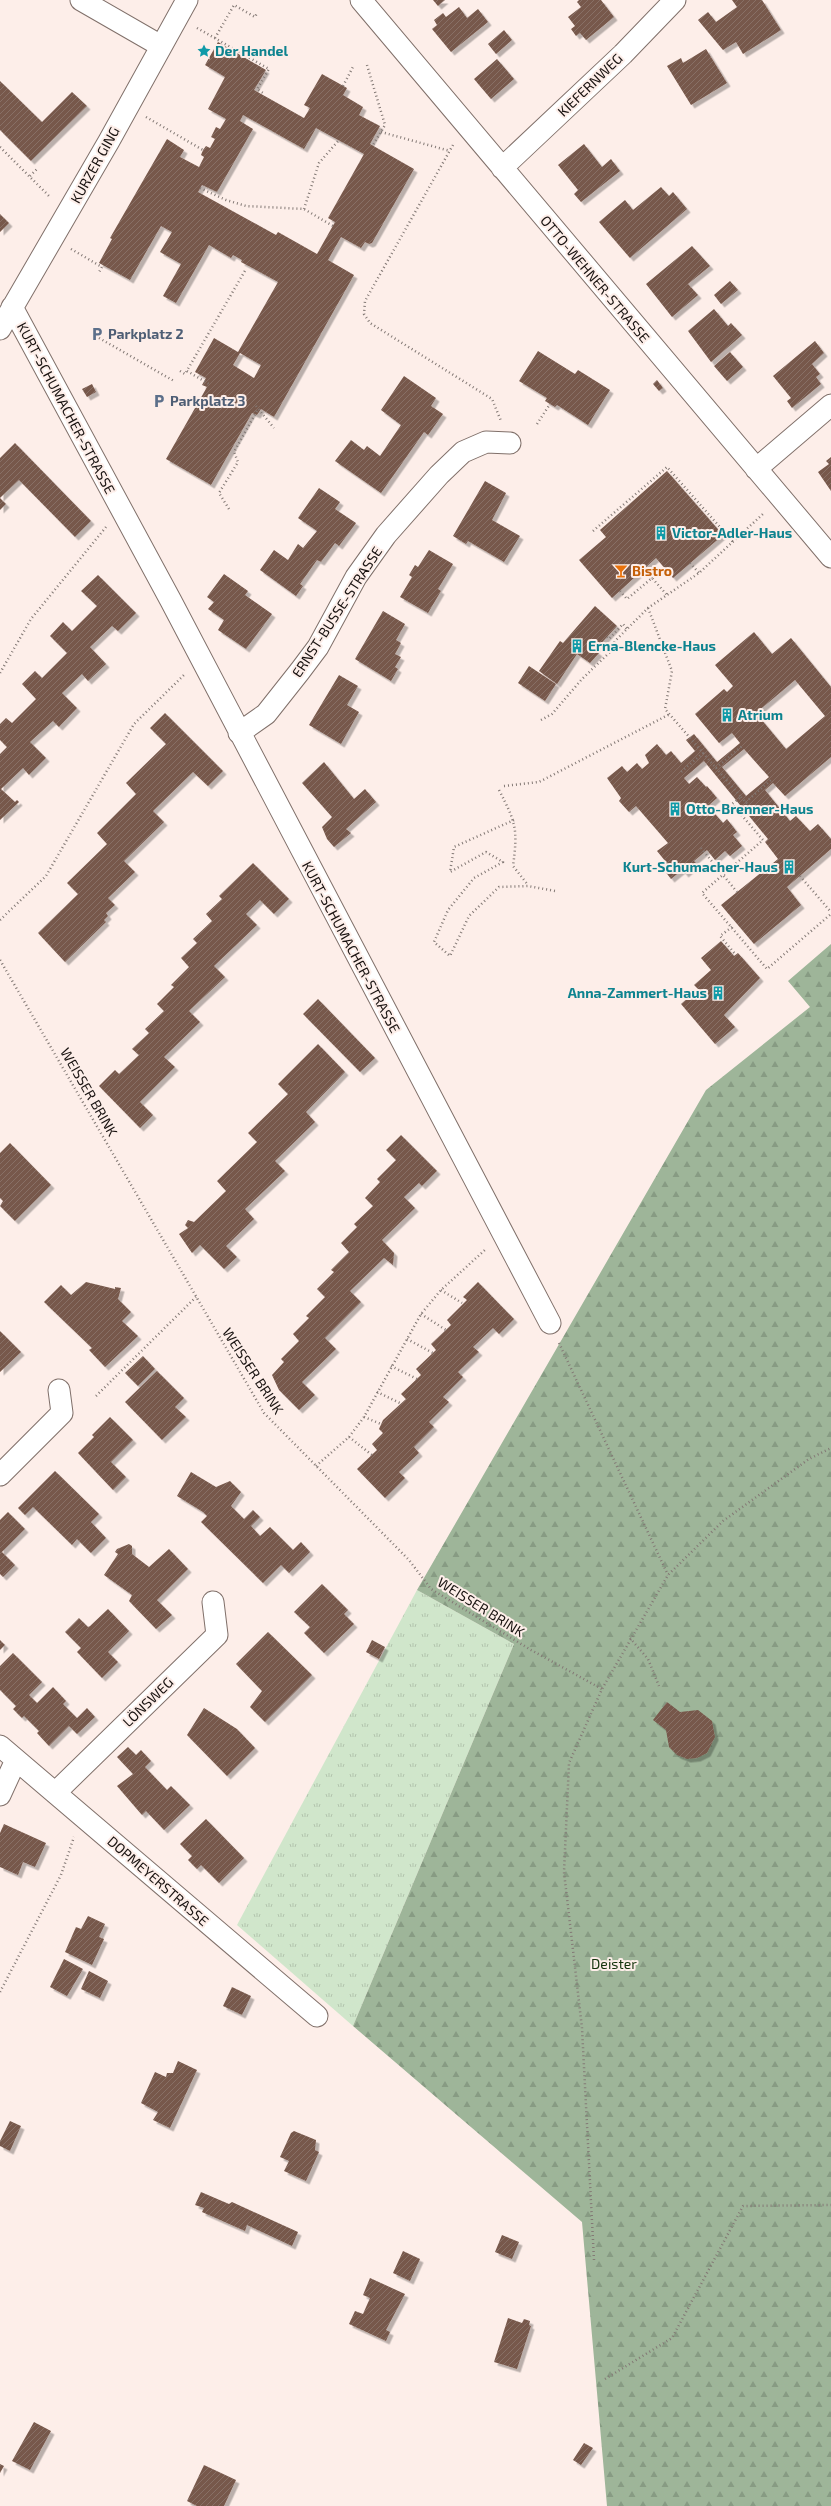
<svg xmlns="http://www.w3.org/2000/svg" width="831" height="2506" font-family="'Exo 2',sans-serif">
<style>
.grass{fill:url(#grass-tufts)}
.forest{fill:url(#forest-firs)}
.building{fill:url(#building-hatch);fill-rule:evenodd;filter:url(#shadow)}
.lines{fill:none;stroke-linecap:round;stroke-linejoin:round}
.street-casing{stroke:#80706a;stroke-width:23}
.path{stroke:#837975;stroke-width:2.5;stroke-dasharray:1 3;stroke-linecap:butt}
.street{stroke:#fff;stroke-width:21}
.labels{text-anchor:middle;stroke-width:4;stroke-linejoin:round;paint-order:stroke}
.culture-label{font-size:14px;font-weight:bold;fill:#0d838f;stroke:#fdeee9;text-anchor:start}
.street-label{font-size:14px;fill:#181210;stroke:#fdeee9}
.service-label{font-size:14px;font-weight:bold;fill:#4e5e75;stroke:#fdeee9;text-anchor:start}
.food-label{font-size:14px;font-weight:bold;fill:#c56008;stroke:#fdeee9;text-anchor:start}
.park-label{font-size:14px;fill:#13330b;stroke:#fdeee9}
</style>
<defs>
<pattern id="grass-tufts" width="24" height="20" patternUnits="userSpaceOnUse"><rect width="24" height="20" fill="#d0e6cb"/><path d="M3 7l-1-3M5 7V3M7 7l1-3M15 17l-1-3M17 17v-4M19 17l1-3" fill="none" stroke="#b2c4ad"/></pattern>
<pattern id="forest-firs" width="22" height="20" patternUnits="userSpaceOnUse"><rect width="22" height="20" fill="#9eb599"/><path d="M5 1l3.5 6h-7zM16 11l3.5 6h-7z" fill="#879b83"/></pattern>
<pattern id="building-hatch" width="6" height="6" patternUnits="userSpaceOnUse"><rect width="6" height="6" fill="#77584b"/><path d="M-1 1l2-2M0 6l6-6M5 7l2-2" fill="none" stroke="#887066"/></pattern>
<filter id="shadow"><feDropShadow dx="3.5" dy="3.5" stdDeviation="0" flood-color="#0004"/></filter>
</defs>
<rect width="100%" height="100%" fill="#fdeee9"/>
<path class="grass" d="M 417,1590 L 514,1644 L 353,2026 L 237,1925 Z"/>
<path class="forest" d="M 831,944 L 831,2506 L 607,2506 L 582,2222 L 353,2026 L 514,1644 L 417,1590 L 706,1090 L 810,1007 L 788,981 Z"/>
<path class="building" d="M 433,0 L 445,0 L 438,6 Z
M 579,0 L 601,0 L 614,17 L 586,40 L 580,33 L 576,36 L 571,29 L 575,26 L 568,17 L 581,7 L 577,2 Z
M 732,0 L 762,0 L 781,30 L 743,54 L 736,42 L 723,50 L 698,20 L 708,12 L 716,22 L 737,7 Z
M 459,7 L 467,18 L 478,9 L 488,22 L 451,52 L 432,29 L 437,25 L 434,20 L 443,13 L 446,17 Z
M 504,30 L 512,40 L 496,54 L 488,44 Z
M 218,42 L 266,70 L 254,90 L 304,118 L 310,108 L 304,105 L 322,74 L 347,88 L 343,95 L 363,107 L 359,115 L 380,126 L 370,144 L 414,169 L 372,243 L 369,244 L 365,242 L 361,248 L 341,237 L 328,260 L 354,275 L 274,417 L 261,409 L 257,415 L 252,413 L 211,485 L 166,459 L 207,387 L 202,385 L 206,378 L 195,372 L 214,338 L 238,352 L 278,282 L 241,262 L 242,260 L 233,255 L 231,258 L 209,245 L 176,303 L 163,296 L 181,264 L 160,252 L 172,232 L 161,226 L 130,280 L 99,263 L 112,239 L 110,238 L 167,139 L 184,150 L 180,157 L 199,167 L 204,157 L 201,155 L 203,150 L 206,146 L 210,148 L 215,139 L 211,137 L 216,127 L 220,129 L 226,119 L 208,109 L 225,77 L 205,65 ZM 243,115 L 304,149 L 316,128 L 364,154 L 328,218 L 335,222 L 317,254 L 278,232 L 276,235 L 198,192 L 202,185 L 217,192 L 253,129 L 240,121 ZM 240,353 L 261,365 L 254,378 L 233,365 Z
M 706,49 L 727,83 L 691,105 L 667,66 L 681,58 L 683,63 Z
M 497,59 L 514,79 L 491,99 L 474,79 Z
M 0,81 L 42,122 L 72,92 L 87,106 L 31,161 L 0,130 Z
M 584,144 L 602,167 L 611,159 L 620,171 L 581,202 L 574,194 L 578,190 L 558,165 Z
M 661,187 L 669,196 L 673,192 L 687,209 L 630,258 L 599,222 L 625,200 L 633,210 Z
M 0,214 L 9,223 L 0,232 Z
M 692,246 L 710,266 L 688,284 L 698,295 L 672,317 L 646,284 Z
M 730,281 L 738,290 L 721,304 L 714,295 Z
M 714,309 L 728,326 L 731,323 L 742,335 L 711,362 L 688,331 Z
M 815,341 L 824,353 L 812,364 L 820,374 L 816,377 L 821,384 L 792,408 L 787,401 L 791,398 L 773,376 Z
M 538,351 L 575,374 L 578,370 L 610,390 L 588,425 L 557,405 L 555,407 L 545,401 L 547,398 L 519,381 Z
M 730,352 L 743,367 L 727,381 L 714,366 Z
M 404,376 L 436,398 L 431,406 L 443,414 L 428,435 L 424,432 L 381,493 L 335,461 L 351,440 L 364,450 L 367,446 L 380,456 L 401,425 L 381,410 Z
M 657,380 L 663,388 L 659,391 L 653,384 Z
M 92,384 L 96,392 L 87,397 L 82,389 Z
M 15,443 L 91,521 L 75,537 L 19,480 L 0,498 L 0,458 Z
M 831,457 L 831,491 L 818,472 L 829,464 L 826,461 Z
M 667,471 L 723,535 L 673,578 L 656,558 L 612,598 L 579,560 L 606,537 L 600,530 Z
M 485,481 L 506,493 L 492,520 L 520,536 L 504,562 L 468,541 L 466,544 L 453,536 Z
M 319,488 L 340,502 L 335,509 L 356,523 L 339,546 L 335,543 L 321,562 L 317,560 L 300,584 L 303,586 L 296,596 L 260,570 L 274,550 L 288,560 L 298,544 L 303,548 L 317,531 L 298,518 Z
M 0,498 L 6,504 L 0,510 Z
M 429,550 L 453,564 L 438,589 L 441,591 L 428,613 L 400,597 L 412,577 L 409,575 L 415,565 L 418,567 Z
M 224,574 L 248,591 L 245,595 L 272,614 L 246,649 L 218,630 L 224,620 L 208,609 L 214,602 L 207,597 Z
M 98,575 L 136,613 L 118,631 L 112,626 L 90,647 L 106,664 L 88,681 L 82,674 L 62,693 L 77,708 L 59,727 L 53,721 L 30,742 L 46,758 L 29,775 L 23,768 L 1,789 L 15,802 L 17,800 L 19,802 L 0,820 L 0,754 L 7,747 L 0,740 L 0,724 L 6,718 L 12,723 L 36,699 L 22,684 L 35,671 L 42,678 L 67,653 L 50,636 L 63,622 L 72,631 L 97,606 L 81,591 Z
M 595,606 L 617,626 L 595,650 L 599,653 L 590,663 L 577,654 L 557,684 L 539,671 L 560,641 L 563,643 Z
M 383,611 L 405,624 L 396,640 L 401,643 L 395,654 L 401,657 L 395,667 L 398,669 L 391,681 L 355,659 Z
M 754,632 L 772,654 L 791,638 L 831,687 L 831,757 L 785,796 L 773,783 L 765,790 L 790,821 L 796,816 L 810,831 L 818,824 L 831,839 L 831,849 L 787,887 L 801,905 L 754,944 L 721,905 L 778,859 L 765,842 L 768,839 L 704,761 L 684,778 L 689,784 L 697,777 L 706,787 L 707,786 L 717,798 L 708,806 L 723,823 L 727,819 L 737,832 L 733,835 L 742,846 L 730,856 L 725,851 L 715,860 L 707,850 L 694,861 L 697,864 L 685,874 L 682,870 L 671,879 L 661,866 L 666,862 L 657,851 L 668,843 L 636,806 L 629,812 L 619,801 L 621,798 L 607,778 L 622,766 L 627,772 L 637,763 L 642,769 L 649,763 L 645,755 L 657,744 L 666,755 L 671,751 L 681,763 L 695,751 L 686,740 L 694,734 L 717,762 L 740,743 L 732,733 L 719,743 L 695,714 L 724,689 L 727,692 L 733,686 L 715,665 ZM 795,680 L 825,716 L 786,749 L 756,713 ZM 744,749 L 769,777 L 746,796 L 722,767 Z
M 529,666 L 556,684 L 545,701 L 518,683 Z
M 339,675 L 358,686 L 347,705 L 359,712 L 341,744 L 309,725 Z
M 165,713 L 223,771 L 208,786 L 193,772 L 153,811 L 164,822 L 124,861 L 135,872 L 108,898 L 115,905 L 106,913 L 108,916 L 104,920 L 106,922 L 65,962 L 38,933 L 78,894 L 67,883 L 107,844 L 97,833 L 136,794 L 126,783 L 166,744 L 150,728 Z
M 324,762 L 354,799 L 365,789 L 376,802 L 346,829 L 351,833 L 334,847 L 327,839 L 322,827 L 332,817 L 302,783 Z
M 253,863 L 289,899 L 274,914 L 260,900 L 246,914 L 257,925 L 214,966 L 225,977 L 189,1011 L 200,1022 L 164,1057 L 175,1067 L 140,1102 L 153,1115 L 140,1128 L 99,1086 L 115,1070 L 119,1074 L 139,1055 L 132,1049 L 149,1033 L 145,1029 L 164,1011 L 157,1004 L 174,987 L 171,985 L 189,967 L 181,958 L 197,943 L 193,939 L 212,921 L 206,914 L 222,899 L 219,896 Z
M 721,941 L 734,956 L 738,953 L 760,978 L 724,1015 L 735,1027 L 715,1044 L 681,1004 L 698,989 L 694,985 L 711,970 L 701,958 Z
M 318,999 L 375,1058 L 360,1072 L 303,1014 Z
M 318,1044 L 345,1072 L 306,1112 L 315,1122 L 275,1161 L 285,1171 L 245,1209 L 254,1219 L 226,1246 L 237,1257 L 224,1269 L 200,1245 L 192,1253 L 179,1234 L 188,1228 L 185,1225 L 188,1220 L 194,1222 L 226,1191 L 217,1181 L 257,1142 L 248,1133 L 288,1094 L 278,1084 Z
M 401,1135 L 437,1171 L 422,1186 L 419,1183 L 404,1197 L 415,1208 L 382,1240 L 394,1253 L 393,1265 L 384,1258 L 350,1291 L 361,1302 L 325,1338 L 336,1349 L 302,1382 L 315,1395 L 299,1410 L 279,1390 L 272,1375 L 284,1362 L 281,1359 L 299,1341 L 293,1334 L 309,1318 L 306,1316 L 325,1297 L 317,1289 L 334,1272 L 331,1270 L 349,1252 L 341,1243 L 357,1227 L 354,1224 L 373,1206 L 365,1198 L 380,1182 L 377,1179 L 396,1160 L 386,1150 Z
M 10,1143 L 51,1185 L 15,1221 L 0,1206 L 3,1201 L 0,1198 L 0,1153 Z
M 86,1282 L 115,1289 L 115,1287 L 121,1288 L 118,1299 L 131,1312 L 122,1321 L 138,1336 L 105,1367 L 89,1350 L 92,1348 L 44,1302 L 61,1285 L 71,1295 Z
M 478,1282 L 514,1319 L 499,1334 L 493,1328 L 473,1347 L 479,1352 L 458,1372 L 463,1377 L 443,1397 L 449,1402 L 429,1422 L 434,1427 L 414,1447 L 419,1453 L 399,1472 L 405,1478 L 385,1498 L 357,1469 L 377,1450 L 372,1444 L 383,1433 L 379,1429 L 383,1420 L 406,1399 L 401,1394 L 421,1375 L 416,1369 L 436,1350 L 431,1344 L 451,1325 L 447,1320 L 467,1300 L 463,1297 Z
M 0,1331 L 21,1352 L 0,1372 Z
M 143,1356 L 155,1369 L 138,1386 L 125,1373 Z
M 157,1371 L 184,1398 L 175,1407 L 186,1417 L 162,1440 L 125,1402 Z
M 110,1417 L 133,1440 L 111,1462 L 126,1477 L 113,1490 L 78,1453 L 94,1437 L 92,1435 Z
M 55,1471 L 99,1514 L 91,1522 L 106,1538 L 91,1553 L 77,1539 L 72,1545 L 33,1507 L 25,1515 L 18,1508 Z
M 191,1472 L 216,1487 L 230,1481 L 241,1492 L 231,1506 L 244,1519 L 253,1510 L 260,1517 L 251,1526 L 260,1536 L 270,1527 L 293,1550 L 301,1542 L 310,1552 L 289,1573 L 281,1565 L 263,1583 L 201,1522 L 207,1516 L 203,1512 L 177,1496 Z
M 8,1512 L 25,1529 L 2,1552 L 15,1565 L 3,1577 L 0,1574 L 0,1520 Z
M 129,1544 L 132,1546 L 132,1554 L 149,1567 L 169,1549 L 188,1569 L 157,1600 L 172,1615 L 156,1629 L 129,1601 L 132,1595 L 104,1575 L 118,1554 L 115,1552 L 117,1549 Z
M 322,1584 L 348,1610 L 344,1614 L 354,1624 L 324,1653 L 304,1633 L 310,1627 L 294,1612 Z
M 108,1609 L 129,1631 L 108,1652 L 118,1662 L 102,1678 L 77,1652 L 81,1648 L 65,1632 L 79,1618 L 88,1627 L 90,1626 Z
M 268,1632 L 312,1675 L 265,1722 L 250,1707 L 262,1691 L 236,1664 Z
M 0,1640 L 5,1645 L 0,1650 Z
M 372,1640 L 385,1647 L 379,1659 L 366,1652 Z
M 13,1653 L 42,1682 L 29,1695 L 37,1703 L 53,1687 L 66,1701 L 63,1704 L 77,1718 L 87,1708 L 95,1717 L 77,1734 L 69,1726 L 49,1746 L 37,1733 L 39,1731 L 24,1716 L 22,1718 L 13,1709 L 16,1706 L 0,1690 L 0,1666 Z
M 667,1702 L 680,1712 L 698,1710 L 712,1721 L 715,1737 L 707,1753 L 697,1758 L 687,1759 L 677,1755 L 669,1747 L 666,1730 L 653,1720 Z
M 204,1708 L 237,1729 L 255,1748 L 227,1776 L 187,1735 Z
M 128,1747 L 136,1755 L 141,1750 L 151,1761 L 145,1767 L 167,1790 L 171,1786 L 190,1805 L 164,1830 L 146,1811 L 142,1815 L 117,1786 L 133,1774 L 117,1757 Z
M 206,1819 L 244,1858 L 219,1883 L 201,1865 L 197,1869 L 188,1860 L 192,1856 L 180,1844 Z
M 4,1824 L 46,1843 L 35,1867 L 23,1862 L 18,1875 L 0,1867 L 0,1833 Z
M 88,1916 L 105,1924 L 99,1937 L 104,1939 L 92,1965 L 65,1952 L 76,1927 L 81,1929 Z
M 64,1959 L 83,1969 L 67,1996 L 50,1987 Z
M 89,1971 L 108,1981 L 100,1998 L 81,1989 Z
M 232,1987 L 251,1996 L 242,2015 L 223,2006 Z
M 178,2061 L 197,2070 L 170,2128 L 153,2120 L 158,2112 L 141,2103 L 155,2072 L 166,2077 L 167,2073 L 173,2073 Z
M 10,2121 L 21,2126 L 10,2151 L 0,2146 L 0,2141 Z
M 294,2131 L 316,2140 L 315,2150 L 319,2152 L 306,2181 L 284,2171 L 289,2161 L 280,2157 L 291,2133 Z
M 201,2192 L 229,2204 L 232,2202 L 298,2232 L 292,2246 L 247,2225 L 245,2231 L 202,2212 L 204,2208 L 195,2205 Z
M 502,2235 L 519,2242 L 512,2259 L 495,2252 Z
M 403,2251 L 420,2259 L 410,2281 L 393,2273 Z
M 370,2278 L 405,2294 L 386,2330 L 390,2332 L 386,2341 L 349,2324 L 355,2311 L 363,2314 L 370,2298 L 363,2295 Z
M 508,2318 L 522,2323 L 524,2319 L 530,2321 L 529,2325 L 531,2326 L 517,2369 L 494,2362 Z
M 34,2422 L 51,2431 L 30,2470 L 12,2461 Z
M 584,2443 L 593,2448 L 581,2465 L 573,2460 Z
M 0,2464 L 4,2466 L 0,2473 Z
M 204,2465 L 236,2480 L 224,2506 L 197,2506 L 187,2501 Z"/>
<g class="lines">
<g class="street-casing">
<path id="street" d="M 81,0 L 161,46
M 361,0 L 831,557
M 502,168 L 623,54 L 675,0
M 12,307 L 171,601 L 550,1323
M 0,329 L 109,141 L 187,0
M 756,469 L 831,405
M 239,733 L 266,714 L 300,671 L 318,647 L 356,577 L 386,535 L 439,475 L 463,452 L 486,442 L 510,443
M 0,1475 L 62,1413 L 59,1390
M 0,1746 L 317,2016
M 55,1793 L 217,1635 L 213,1602
M 0,1795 L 16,1760"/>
</g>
<path class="path" d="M 197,28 L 269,69 L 257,89 L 263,93
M 215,38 L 234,5 L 255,17 L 257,13
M 367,65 L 385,125 L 373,145
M 343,86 L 354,65
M 146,117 L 203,150
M 381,132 L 450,151
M 453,145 L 365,301 L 364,314 L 370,323 L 492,399 L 501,421
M 0,147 L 50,197
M 30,176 L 37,169
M 200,188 L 226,200 L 246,206 L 304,209 L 333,226
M 304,209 L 319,163 L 339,140
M 71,249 L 102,267 L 98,274
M 99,338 L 174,381
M 180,371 L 185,374 L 246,269
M 187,371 L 209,384
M 256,406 L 274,428
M 537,424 L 550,404
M 229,509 L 219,493 L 238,462 L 234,452 L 258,409
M 593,531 L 667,467 L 733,542
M 690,563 L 699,573
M 644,568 L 652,578
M 620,591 L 627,599 L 652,578 L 667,595
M 648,608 L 672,671 L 665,709 L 703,753 L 680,773
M 607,637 L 609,639 L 623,624 L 627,629
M 0,673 L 31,619 L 106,527
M 541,720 L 552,714 L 582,679 L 611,651 L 615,641 L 648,608 L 699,573 L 764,513
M 703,753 L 716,768 L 742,746
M 716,768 L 741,797 L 732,804 L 763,840 L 702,893 L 767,969 L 831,914
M 504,786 L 539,782 L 670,714
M 499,790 C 516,823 518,829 513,866 L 528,885
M 741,797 L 748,805
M 746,802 L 771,780
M 514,820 L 454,847 L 450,872 L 486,852 L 503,862 L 474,878 L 448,910 L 434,942 L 450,956 L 469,916 L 499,887 L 528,886 L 555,891
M 701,848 L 737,892
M 800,876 L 831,912
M 0,920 L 46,876 L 134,724 L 185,674
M 732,927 L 720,936 L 736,955
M 0,960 L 264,1413 L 409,1560 L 431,1589 L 531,1650 L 602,1689
M 441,1290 L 462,1303
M 421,1314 L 446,1330
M 407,1339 L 433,1353
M 559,1343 L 668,1575
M 391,1366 L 417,1379
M 377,1392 L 402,1404
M 96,1396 L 196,1297
M 364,1417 L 381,1424
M 349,1437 L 372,1455
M 316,1466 L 349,1437 L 364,1417 L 421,1314 L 441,1290 L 486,1249
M 630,1638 L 648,1659 L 659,1686
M 0,1992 L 61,1875 L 74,1837
M 594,2260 L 582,2028 L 564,1872 L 569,1763 L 602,1689 L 668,1575 L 723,1521 L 809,1459 L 831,1448
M 605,2379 L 672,2338 L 743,2206 L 831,2205"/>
<use href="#street" class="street"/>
</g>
<defs>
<g id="sight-bare" transform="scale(1.08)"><path d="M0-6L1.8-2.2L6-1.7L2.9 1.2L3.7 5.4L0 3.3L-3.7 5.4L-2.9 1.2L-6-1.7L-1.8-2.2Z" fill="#0f9aa8" stroke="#fdeee9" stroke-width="2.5" paint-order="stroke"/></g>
<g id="parking-bare" transform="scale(1.08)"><path d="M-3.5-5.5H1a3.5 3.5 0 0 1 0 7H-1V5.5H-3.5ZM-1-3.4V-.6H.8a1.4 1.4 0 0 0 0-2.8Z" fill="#5c6f8a" stroke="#fdeee9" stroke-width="2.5" paint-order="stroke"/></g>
<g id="building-bare" transform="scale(1.08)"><path d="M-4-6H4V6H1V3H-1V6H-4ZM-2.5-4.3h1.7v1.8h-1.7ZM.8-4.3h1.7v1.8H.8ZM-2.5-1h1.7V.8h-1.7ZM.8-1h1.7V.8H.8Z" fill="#0f9aa8" stroke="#fdeee9" stroke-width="2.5" paint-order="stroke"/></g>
<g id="bar-bare" transform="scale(1.08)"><path d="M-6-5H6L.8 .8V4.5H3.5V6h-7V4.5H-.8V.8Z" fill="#e8710a" stroke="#fdeee9" stroke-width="2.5" paint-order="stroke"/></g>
</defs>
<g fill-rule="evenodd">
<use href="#sight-bare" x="204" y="51"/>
<use href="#parking-bare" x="97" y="334"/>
<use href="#parking-bare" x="159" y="401"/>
<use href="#building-bare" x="661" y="533"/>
<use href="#bar-bare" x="621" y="571"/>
<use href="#building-bare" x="577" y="646"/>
<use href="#building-bare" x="727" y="715"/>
<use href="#building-bare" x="675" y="809"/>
<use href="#building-bare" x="789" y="867"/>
<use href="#building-bare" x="718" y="993"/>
</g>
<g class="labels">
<g class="culture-label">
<text x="215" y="56">Der Handel</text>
<text x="672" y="538">Victor-Adler-Haus</text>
<text x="588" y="651">Erna-Blencke-Haus</text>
<text x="738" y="720">Atrium</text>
<text x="686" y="814">Otto-Brenner-Haus</text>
<text x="778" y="872" text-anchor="end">Kurt-Schumacher-Haus</text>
<text x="707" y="998" text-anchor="end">Anna-Zammert-Haus</text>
</g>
<g class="street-label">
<text transform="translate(590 85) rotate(-44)" y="5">KIEFERNWEG</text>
<text transform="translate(95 165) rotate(-61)" y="5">KURZER GING</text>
<text transform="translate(595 279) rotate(50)" y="5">OTTO-WEHNER-STRASSE</text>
<text transform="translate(66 408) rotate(62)" y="5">KURT-SCHUMACHER-STRASSE</text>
<text transform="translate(337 612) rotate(-57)" y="5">ERNST-BUSSE-STRASSE</text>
<text transform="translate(351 947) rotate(62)" y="5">KURT-SCHUMACHER-STRASSE</text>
<text transform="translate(89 1092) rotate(60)" y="5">WEISSER BRINK</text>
<text transform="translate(253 1371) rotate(57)" y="5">WEISSER BRINK</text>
<text transform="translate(481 1607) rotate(32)" y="5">WEISSER BRINK</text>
<text transform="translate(148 1702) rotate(-44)" y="5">LÖNSWEG</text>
<text transform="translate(158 1881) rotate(41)" y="5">DOPMEYERSTRASSE</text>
</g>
<g class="service-label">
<text x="108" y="339">Parkplatz 2</text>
<text x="170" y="406">Parkplatz 3</text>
</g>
<g class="food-label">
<text x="632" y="576">Bistro</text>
</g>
<g class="park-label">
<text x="614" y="1969">Deister</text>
</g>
</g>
</svg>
